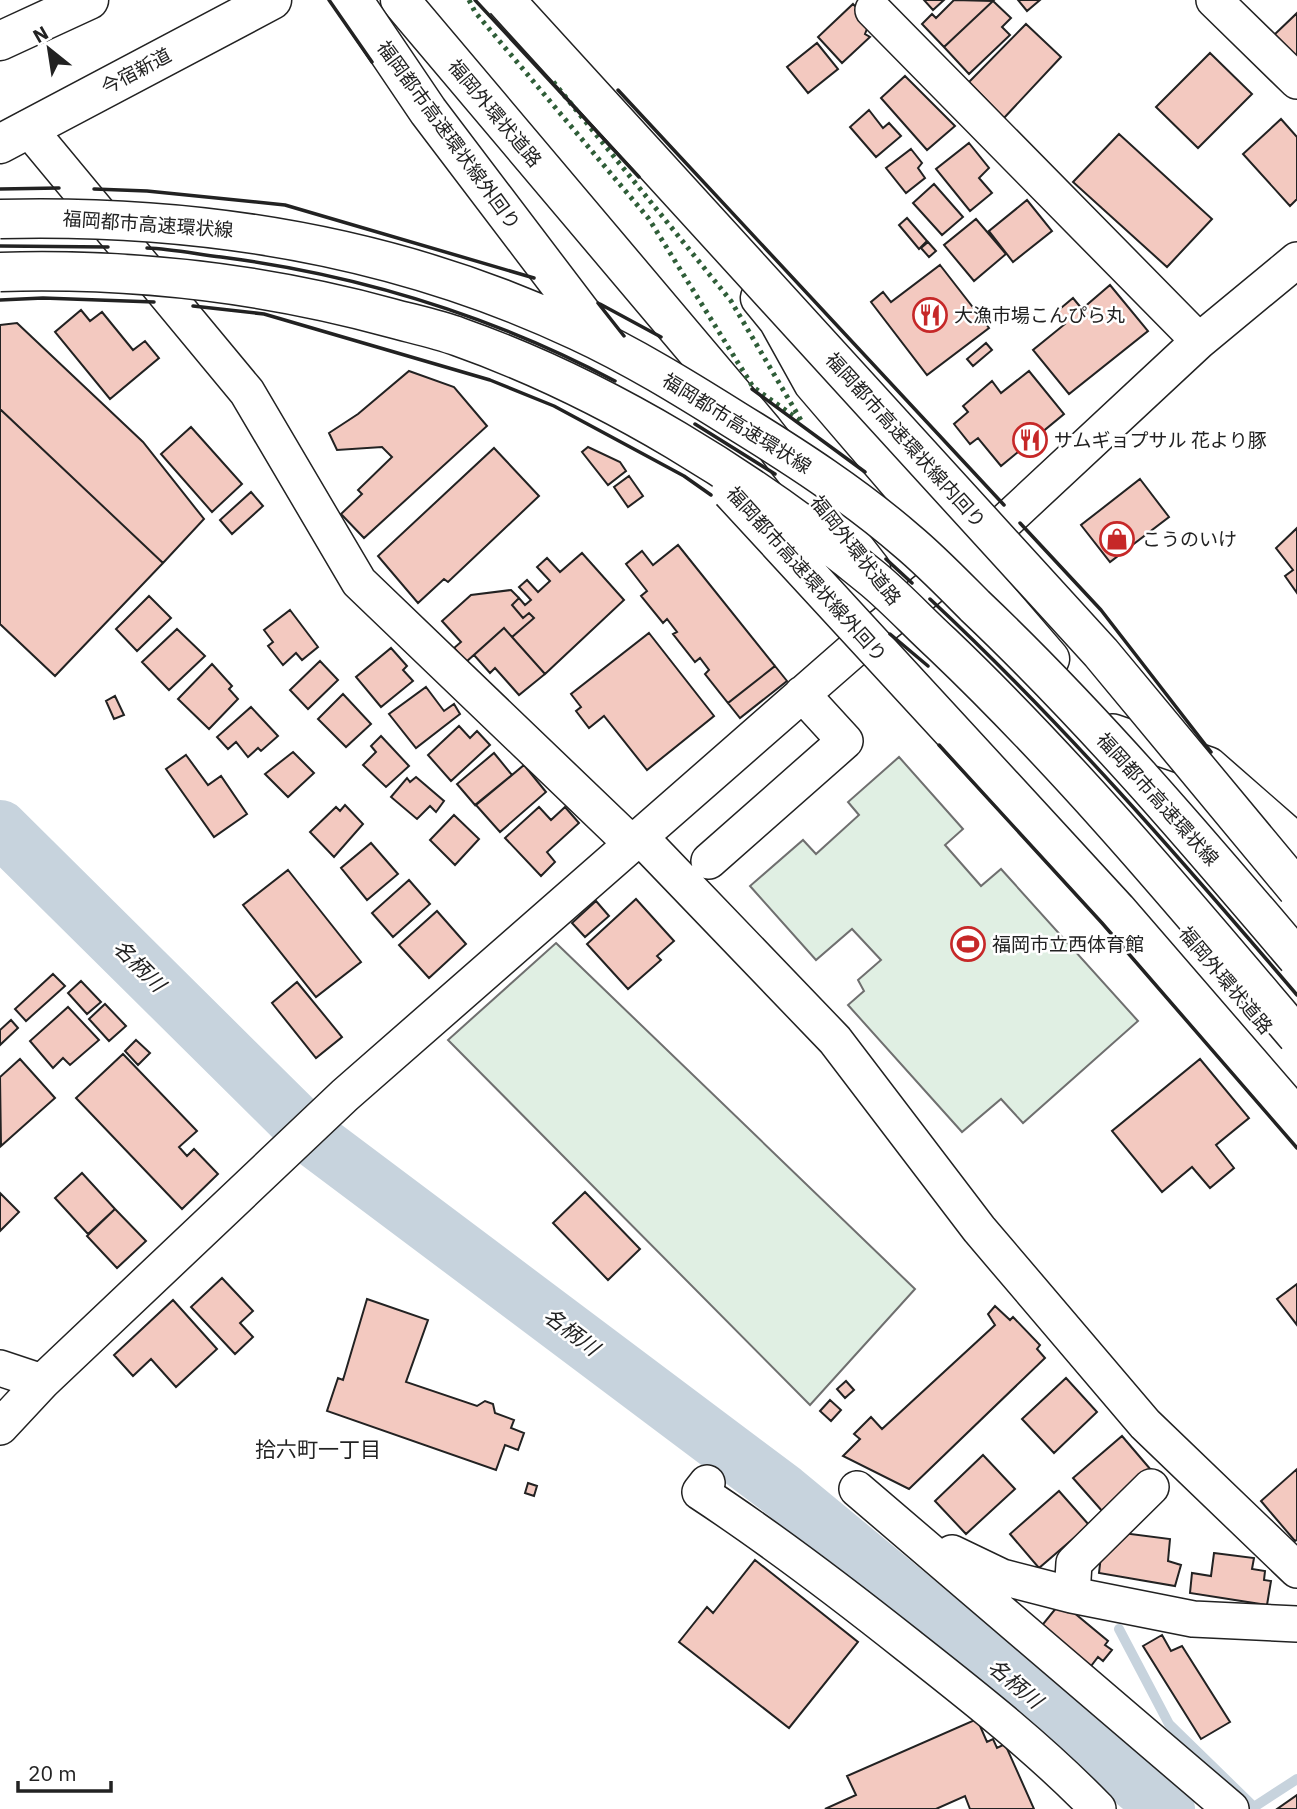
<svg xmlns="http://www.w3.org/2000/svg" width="1297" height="1809" font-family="'IBM Plex Sans','Noto Sans JP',sans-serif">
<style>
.garden{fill:#e0efe3;stroke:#6f6f6f;stroke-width:2}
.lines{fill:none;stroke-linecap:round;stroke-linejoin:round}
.stream{stroke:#c7d3dd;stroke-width:10}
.river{stroke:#c7d3dd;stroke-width:56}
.building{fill:#f3c9c0;stroke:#222;stroke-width:2}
.minor-casing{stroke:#222;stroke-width:38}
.highway-casing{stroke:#222;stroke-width:41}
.minor{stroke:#fff;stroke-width:35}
.highway{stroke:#fff;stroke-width:38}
.highway-bridge-casing{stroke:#222;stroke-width:41;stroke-linecap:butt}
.highway-bridge{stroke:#fff;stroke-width:38}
.hedge{stroke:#2f5e38;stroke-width:5;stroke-dasharray:3.5 5;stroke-linecap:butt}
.wall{stroke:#222;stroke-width:3.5}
.labels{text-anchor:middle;stroke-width:5;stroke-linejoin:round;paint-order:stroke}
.street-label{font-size:19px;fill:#222;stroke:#fff}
.poi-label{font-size:19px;fill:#222;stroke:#fff;text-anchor:start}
.water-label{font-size:21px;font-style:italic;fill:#222;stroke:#fff}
.neighbourhood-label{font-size:21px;fill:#222;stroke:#fff}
</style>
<rect width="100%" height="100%" fill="#fff"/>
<path class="garden" d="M 899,757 L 963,829 L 945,845 L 981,886 L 1001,869 L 1138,1021 L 1023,1123 L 1001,1099 L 962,1132 L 848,1005 L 864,991 L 858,980 L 881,960 L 852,929 L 816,960 L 750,886 L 803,840 L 816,854 L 859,815 L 848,802 Z
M 556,943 L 915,1289 L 810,1405 L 448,1040 Z"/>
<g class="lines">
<path class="stream" d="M 1119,1629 L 1169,1724 L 1254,1807 L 1297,1779"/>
<path class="river" d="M 0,828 L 315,1140 L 784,1492 L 1167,1809"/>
</g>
<path class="building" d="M 924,0 L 944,0 L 933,10 Z
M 954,0 L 993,1 L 944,47 L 922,24 L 932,14 L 936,18 Z
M 1018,0 L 1040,0 L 1027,11 Z
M 993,1 L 1011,18 L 1002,27 L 1010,35 L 969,74 L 944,47 Z
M 853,4 L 870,21 L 865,34 L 870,37 L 842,63 L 818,37 Z
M 1297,13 L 1297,59 L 1274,35 Z
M 1026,24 L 1061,57 L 1004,118 L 969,82 Z
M 817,43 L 838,69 L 808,93 L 787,67 Z
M 1210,53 L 1252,94 L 1198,148 L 1156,107 Z
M 905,76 L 955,126 L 927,150 L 881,98 Z
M 869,110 L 883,128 L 889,123 L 901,136 L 876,157 L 850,127 Z
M 1281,119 L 1297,137 L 1297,199 L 1290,206 L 1243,154 Z
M 1119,134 L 1212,219 L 1167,267 L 1073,182 Z
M 969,143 L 989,168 L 979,178 L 992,193 L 970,211 L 936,169 Z
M 911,149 L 922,163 L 918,168 L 925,178 L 906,193 L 886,168 Z
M 934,184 L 963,217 L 942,235 L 913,203 Z
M 1027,200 L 1052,231 L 1013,262 L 989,231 Z
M 907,218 L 927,241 L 919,249 L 899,225 Z
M 976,219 L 1006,254 L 974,281 L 944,245 Z
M 928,242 L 936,251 L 929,257 L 921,248 Z
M 940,265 L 989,328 L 927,375 L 871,302 L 883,292 L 891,302 Z
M 1110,285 L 1148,331 L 1069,394 L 1033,350 L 1065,324 L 1055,313 L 1073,298 L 1082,309 Z
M 81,310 L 90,321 L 102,312 L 133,350 L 145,341 L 159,358 L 110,399 L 55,332 Z
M 17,323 L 143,442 L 204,519 L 163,563 L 0,409 L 0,325 Z
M 986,343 L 992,350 L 973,366 L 967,359 Z
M 409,371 L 454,387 L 487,426 L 364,538 L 341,514 L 362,494 L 358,490 L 392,457 L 382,447 L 337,450 L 329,433 L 358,414 Z
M 1029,371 L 1064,414 L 1001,466 L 978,438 L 970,444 L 954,424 L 968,412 L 963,406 L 992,381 L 1001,393 Z
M 0,409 L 163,563 L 55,676 L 0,624 Z
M 191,427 L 242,484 L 212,512 L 161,454 Z
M 588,447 L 620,462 L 626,471 L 608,485 L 582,452 Z
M 494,448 L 539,496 L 448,582 L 444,579 L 418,603 L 378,556 Z
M 629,476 L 643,496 L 628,507 L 614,487 Z
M 1140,479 L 1169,517 L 1110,562 L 1081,525 Z
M 251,492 L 263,506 L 232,534 L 220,520 Z
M 1297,528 L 1297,593 L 1285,576 L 1293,570 L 1276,548 Z
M 678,545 L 775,666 L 728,703 L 705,674 L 709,670 L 700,658 L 695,662 L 673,634 L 677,632 L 667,619 L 663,623 L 641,596 L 647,591 L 626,564 L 642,551 L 653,565 Z
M 582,553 L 624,600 L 545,674 L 512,637 L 534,618 L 529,613 L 523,618 L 512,605 L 519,598 L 525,605 L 531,600 L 519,587 L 527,580 L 538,592 L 550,581 L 537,567 L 547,558 L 560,572 Z
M 511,590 L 519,598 L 512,605 L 523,618 L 529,613 L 534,618 L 512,637 L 504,628 L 466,662 L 454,648 L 461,642 L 442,621 L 471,595 Z
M 149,596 L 171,618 L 137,651 L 116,629 Z
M 290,610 L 318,647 L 302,660 L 296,653 L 283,665 L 268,646 L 273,642 L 264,630 Z
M 504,628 L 545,674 L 519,695 L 495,668 L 490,673 L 474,655 Z
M 177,629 L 205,656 L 169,690 L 142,662 Z
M 649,633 L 714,716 L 647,770 L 604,716 L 589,728 L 576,711 L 581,707 L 571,694 Z
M 391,648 L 407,666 L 403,670 L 413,681 L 381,707 L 356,677 Z
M 320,661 L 338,680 L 308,709 L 290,690 Z
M 212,664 L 232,686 L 229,689 L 238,699 L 209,729 L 178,699 Z
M 775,666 L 787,681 L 740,718 L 728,703 Z
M 426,687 L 444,711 L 454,704 L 460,714 L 416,748 L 389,714 Z
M 343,694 L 371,724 L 346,747 L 318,719 Z
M 115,696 L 124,715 L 114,719 L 106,701 Z
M 251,707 L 278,736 L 261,751 L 258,748 L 248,757 L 236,742 L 228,749 L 217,737 Z
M 459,726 L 470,738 L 477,731 L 490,745 L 451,781 L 428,755 Z
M 381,736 L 409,766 L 386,787 L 363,765 L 376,752 L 371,746 Z
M 293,752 L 314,773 L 288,797 L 265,774 Z
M 494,753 L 512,775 L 475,805 L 457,784 Z
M 186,755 L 208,785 L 221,776 L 247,814 L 214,837 L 166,769 Z
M 524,765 L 546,792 L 500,832 L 476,805 Z
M 416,777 L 444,801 L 436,812 L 430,806 L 417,819 L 391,797 L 407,778 L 410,782 Z
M 345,805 L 363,824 L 334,857 L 310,832 L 336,807 L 340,811 Z
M 539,807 L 551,820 L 565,807 L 579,823 L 547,852 L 555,862 L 541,876 L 505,838 Z
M 454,815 L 479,839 L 455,865 L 430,840 Z
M 371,843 L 398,874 L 367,900 L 341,868 Z
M 288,870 L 361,962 L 316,997 L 243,905 Z
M 409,880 L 430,904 L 393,937 L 372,913 Z
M 636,899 L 674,941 L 657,956 L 661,960 L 628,989 L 587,944 Z
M 596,901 L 609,916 L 585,937 L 572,923 Z
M 437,911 L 466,944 L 429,978 L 399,945 Z
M 53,974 L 65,986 L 26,1021 L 15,1009 Z
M 81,981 L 101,1002 L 87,1014 L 68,993 Z
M 297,982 L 342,1037 L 316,1058 L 272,1003 Z
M 105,1004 L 126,1026 L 109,1041 L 89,1019 Z
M 68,1007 L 99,1040 L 70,1065 L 63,1058 L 53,1068 L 30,1041 Z
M 11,1020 L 18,1028 L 0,1045 L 0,1030 Z
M 136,1040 L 150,1053 L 138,1065 L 125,1051 Z
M 123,1054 L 197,1131 L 179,1147 L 187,1156 L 194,1149 L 218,1174 L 182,1209 L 76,1098 Z
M 20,1059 L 55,1098 L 1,1146 L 0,1077 Z
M 1200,1059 L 1249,1118 L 1216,1145 L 1234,1168 L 1210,1188 L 1192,1167 L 1162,1192 L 1112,1131 Z
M 82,1173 L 115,1209 L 88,1234 L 55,1198 Z
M 585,1192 L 640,1249 L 608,1280 L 553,1223 Z
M 0,1193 L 19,1212 L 0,1231 Z
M 115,1209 L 146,1241 L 117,1268 L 87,1236 Z
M 222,1278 L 253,1311 L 240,1323 L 253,1337 L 235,1354 L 191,1307 Z
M 1297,1284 L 1297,1325 L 1277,1299 Z
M 367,1299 L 428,1320 L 406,1382 L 477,1406 L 485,1401 L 493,1404 L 495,1413 L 514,1420 L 511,1428 L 524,1433 L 518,1450 L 505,1445 L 496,1470 L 327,1411 L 338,1378 L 343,1380 Z
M 173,1300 L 217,1349 L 176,1387 L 151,1359 L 133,1376 L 114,1355 Z
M 995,1306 L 1010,1320 L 1013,1317 L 1040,1345 L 1037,1349 L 1045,1358 L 909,1489 L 843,1456 L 860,1439 L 854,1434 L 871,1417 L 882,1429 L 995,1325 L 988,1314 Z
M 1066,1378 L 1097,1412 L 1054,1453 L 1022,1419 Z
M 846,1381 L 854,1390 L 845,1398 L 837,1389 Z
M 830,1400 L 841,1410 L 831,1421 L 820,1411 Z
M 1122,1436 L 1151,1470 L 1103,1512 L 1073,1478 Z
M 983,1455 L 1015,1489 L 966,1534 L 935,1501 Z
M 1297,1469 L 1297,1540 L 1295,1541 L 1261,1501 Z
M 528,1483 L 537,1486 L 534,1496 L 525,1493 Z
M 1059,1491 L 1089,1525 L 1039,1568 L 1010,1534 Z
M 1115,1532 L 1170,1539 L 1168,1561 L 1181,1565 L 1175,1586 L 1099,1573 L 1102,1547 Z
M 1214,1553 L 1254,1558 L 1252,1569 L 1265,1571 L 1264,1580 L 1271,1581 L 1267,1605 L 1190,1593 L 1192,1573 L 1211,1576 Z
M 755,1560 L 858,1642 L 789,1728 L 679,1642 L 707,1607 L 713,1613 Z
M 1061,1602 L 1108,1641 L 1105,1645 L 1112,1650 L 1103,1661 L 1098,1657 L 1088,1670 L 1039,1629 Z
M 1162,1635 L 1171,1651 L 1182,1646 L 1230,1722 L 1201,1739 L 1143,1646 Z
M 977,1719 L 987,1742 L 993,1739 L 997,1748 L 1005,1744 L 1034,1809 L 970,1809 L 965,1796 L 936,1809 L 825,1809 L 856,1795 L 847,1776 Z
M 1297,1795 L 1297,1809 L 1277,1809 Z"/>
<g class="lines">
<g class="minor-casing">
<path id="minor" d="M 1214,0 L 1297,81
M 873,10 L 1199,341
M 28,128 L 247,392 L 359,582 L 631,843
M 1113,732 L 1209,765 L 1297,842
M 639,836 L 835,1040 L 979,1229 L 1145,1424 L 1297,1570
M 709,861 L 845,741 L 802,694
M 0,1368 L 42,1382
M 0,1427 L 42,1382 L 345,1095 L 860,644 L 965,559 L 1199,341 L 1297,260
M 707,1483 L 700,1492 C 773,1540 841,1592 909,1646 C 975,1698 1040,1749 1098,1809
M 857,1489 L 1231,1809
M 952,1553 L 1002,1577 L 1072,1595 L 1193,1619 L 1297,1624
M 1072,1595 L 1074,1563 L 1151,1487"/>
</g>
<g class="highway-casing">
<path id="highway" d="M 400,0 L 763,430 L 871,569
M 0,41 L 89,0
M 0,144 L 272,0
M 760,298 L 778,320 L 813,383 L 1050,659"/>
</g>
<use href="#minor" class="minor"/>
<use href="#highway" class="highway"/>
<g class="highway-bridge-casing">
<path id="highway-bridge" d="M 353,0 L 428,111 L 601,339
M 505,0 L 1101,653 L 1297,889
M 0,219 C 199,214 397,246 578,331 C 632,356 684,388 735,420 C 795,457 854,495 907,541 C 931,561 953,584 975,606 C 1091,716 1194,837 1297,958
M 0,272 C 132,268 263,283 391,318 C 413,324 437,329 459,337 C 606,389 753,480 873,579 C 897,599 919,623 942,644 C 1070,766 1183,902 1297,1036
M 731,491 L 1117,910 L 1297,1118"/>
</g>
<use href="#highway-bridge" class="highway-bridge"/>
<path class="hedge" d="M 469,0 L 475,12 L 649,219 L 753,387 L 802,422 L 731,301 L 551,79"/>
<path class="wall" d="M 329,0 L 372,62
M 475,0 L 639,177
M 618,90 L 1004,505
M 0,189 L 59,188
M 94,189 L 147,191 L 285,205 L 534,278
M 0,246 L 108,247
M 147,248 C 172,249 196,254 221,257 C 359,275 492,316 615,381
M 0,300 L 43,298 L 154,302
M 598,303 L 624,336
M 600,304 L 661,337
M 193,306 L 264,314 L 490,380 L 554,406 L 684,476 L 711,495
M 752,389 L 865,472
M 695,424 L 775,474
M 1020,523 L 1101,610 L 1211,752
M 886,559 L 912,583
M 930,599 C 1062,722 1180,858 1297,995
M 890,634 L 928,666
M 939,745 L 1102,923 L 1297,1148"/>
</g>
<defs>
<g id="restaurant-ring" transform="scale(1.75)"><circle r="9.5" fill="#fff" stroke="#c62828" stroke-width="1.5"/><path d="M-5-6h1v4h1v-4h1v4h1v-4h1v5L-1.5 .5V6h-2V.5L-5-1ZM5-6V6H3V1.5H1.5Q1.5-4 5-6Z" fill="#c62828"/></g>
<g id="shop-ring" transform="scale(1.75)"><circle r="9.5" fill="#fff" stroke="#c62828" stroke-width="1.5"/><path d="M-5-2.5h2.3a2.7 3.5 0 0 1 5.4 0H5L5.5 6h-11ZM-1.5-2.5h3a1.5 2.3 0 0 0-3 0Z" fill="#c62828"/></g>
<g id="stadium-ring" transform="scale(1.75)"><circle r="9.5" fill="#fff" stroke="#c62828" stroke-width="1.5"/><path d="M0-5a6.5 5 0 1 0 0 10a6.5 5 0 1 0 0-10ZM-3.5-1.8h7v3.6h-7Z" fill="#c62828"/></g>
</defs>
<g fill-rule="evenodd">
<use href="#restaurant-ring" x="930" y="315"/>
<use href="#restaurant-ring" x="1030" y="440"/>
<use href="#shop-ring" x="1117" y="539"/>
<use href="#stadium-ring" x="968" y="944"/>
</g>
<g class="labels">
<g class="street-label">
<text transform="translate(136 71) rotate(-28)" y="7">今宿新道</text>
<text transform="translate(495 113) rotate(50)" y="7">福岡外環状道路</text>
<text transform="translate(449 135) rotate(54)" y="7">福岡都市高速環状線外回り</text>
<text transform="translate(148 224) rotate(4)" y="7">福岡都市高速環状線</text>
<text transform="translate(737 423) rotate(32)" y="7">福岡都市高速環状線</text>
<text transform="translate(906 440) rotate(48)" y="7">福岡都市高速環状線内回り</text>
<text transform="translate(856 550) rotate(52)" y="7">福岡外環状道路</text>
<text transform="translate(807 574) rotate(48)" y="7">福岡都市高速環状線外回り</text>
<text transform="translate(1158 799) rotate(48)" y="7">福岡都市高速環状線</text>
<text transform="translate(1226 980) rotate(50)" y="7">福岡外環状道路</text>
</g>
<g class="poi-label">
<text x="954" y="322">大漁市場こんぴら丸</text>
<text x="1054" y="447">サムギョプサル 花より豚</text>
<text x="1142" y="546">こうのいけ</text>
<text x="992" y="951">福岡市立西体育館</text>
</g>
<g class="water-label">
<text transform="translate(139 966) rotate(45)" y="7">名柄川</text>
<text transform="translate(571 1332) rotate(37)" y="7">名柄川</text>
<text transform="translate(1015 1684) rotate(40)" y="7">名柄川</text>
</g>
<g class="neighbourhood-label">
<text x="318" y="1457">拾六町一丁目</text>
</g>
</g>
<g transform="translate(49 49) rotate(330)" stroke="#ffffff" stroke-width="5" paint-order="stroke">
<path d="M0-5L12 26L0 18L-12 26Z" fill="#222222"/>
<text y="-10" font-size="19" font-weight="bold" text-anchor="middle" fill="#222222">N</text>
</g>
<path d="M18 1781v10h93v-10" fill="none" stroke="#222222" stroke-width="3.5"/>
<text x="28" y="1781" font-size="21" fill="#222222" stroke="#ffffff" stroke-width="5" paint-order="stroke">20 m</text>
</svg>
